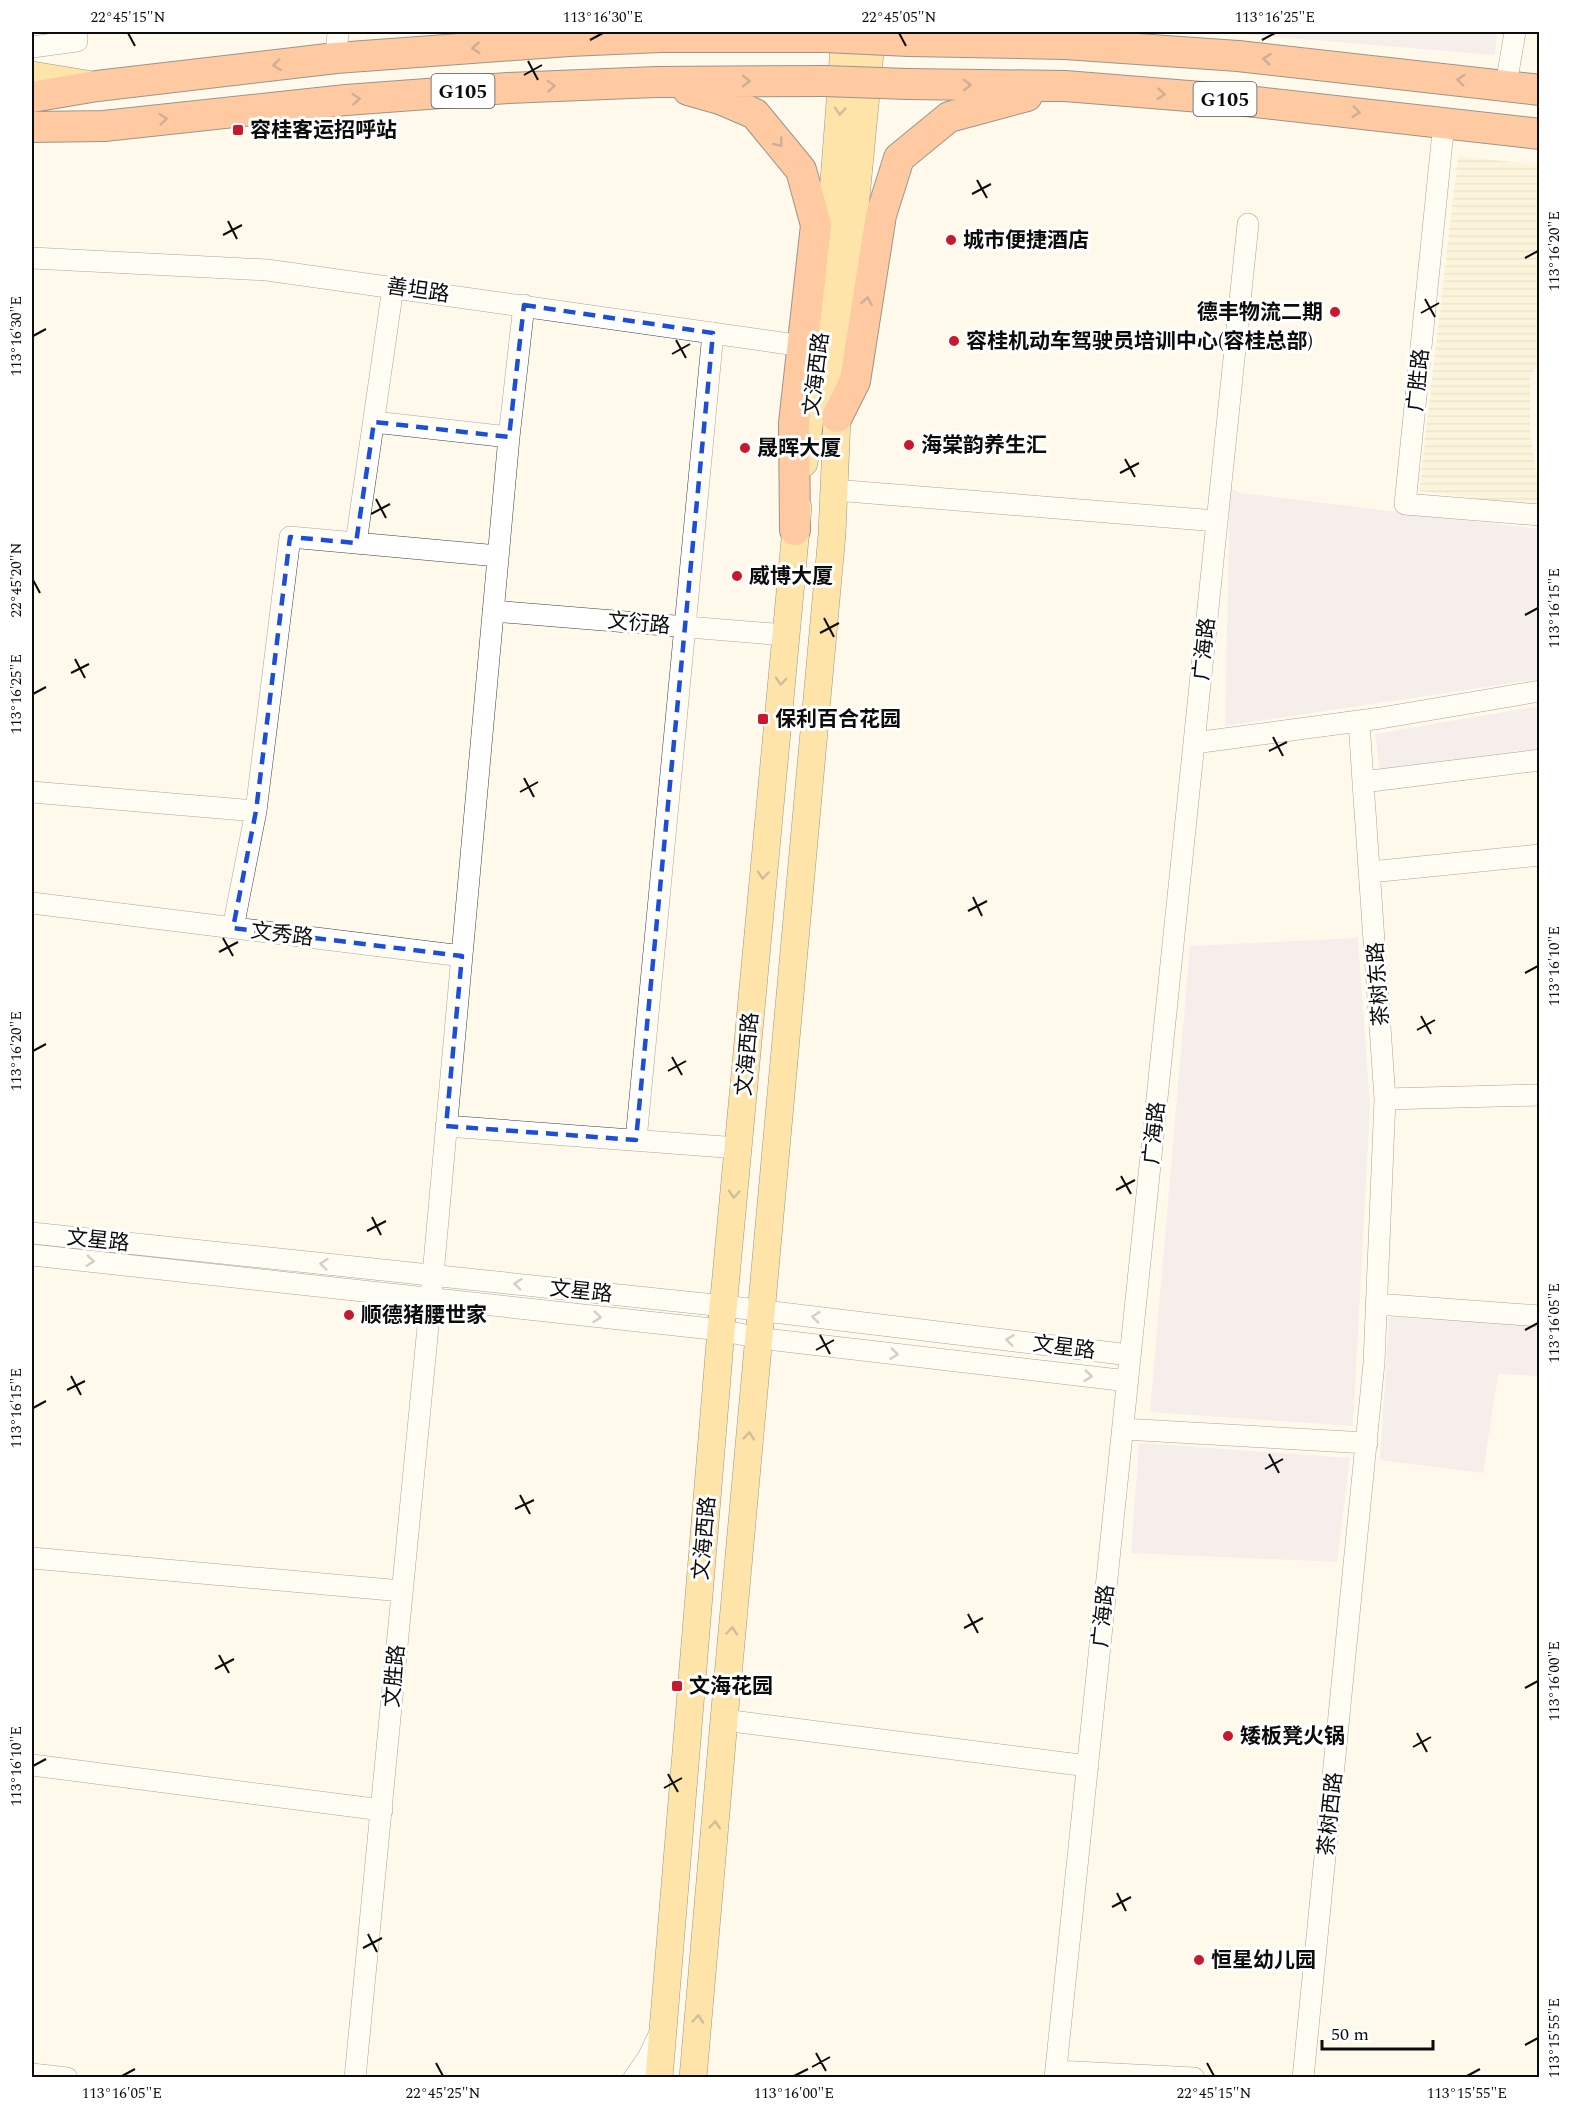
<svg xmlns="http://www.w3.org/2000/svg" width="1571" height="2109" font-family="Spectral,'Noto Sans SC',serif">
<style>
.industrial{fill:#e9dfec}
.farmland{fill:url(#farmland-rules)}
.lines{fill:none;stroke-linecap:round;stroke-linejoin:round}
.minor-casing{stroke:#3f3f3f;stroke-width:22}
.major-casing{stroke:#1d1d1d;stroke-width:28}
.highway-casing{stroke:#1d1d1d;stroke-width:32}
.minor{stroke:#fff;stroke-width:21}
.major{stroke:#ffcb5b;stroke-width:27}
.highway{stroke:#ff8f49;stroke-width:30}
.highway-bridge-casing{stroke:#1d1d1d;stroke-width:32;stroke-linecap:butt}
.highway-bridge{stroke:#ff8f49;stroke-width:30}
.oneway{stroke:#92542e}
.oneway2{stroke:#927537}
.oneway3{stroke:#9e9e9e}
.marked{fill:none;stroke:#1d4ed8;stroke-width:4.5;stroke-dasharray:12 8;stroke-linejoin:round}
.ticks{fill:none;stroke:#0c0c0c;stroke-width:2}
.poi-dot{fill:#c8182d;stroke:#fff;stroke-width:2}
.labels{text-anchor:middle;stroke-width:6;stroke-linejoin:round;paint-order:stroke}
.shield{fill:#fff;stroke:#555;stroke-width:1.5}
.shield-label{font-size:20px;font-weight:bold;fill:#0c0c0c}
.poi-label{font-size:21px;font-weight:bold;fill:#0c0c0c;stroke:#fff;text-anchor:start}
.street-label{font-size:21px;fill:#0c0c0c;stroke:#fff}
.neatline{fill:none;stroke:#0c0c0c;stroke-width:2}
.ticks-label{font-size:15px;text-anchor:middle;fill:#0c0c0c}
</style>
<defs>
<pattern id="farmland-rules" width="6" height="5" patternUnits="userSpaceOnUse" patternTransform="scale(1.5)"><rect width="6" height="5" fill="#f8f0c8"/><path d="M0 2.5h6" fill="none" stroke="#d3cdab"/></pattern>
</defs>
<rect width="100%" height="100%" fill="#fff9eb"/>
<path class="industrial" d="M 1217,32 L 1497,32 L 1495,55 Z
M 1230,487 L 1240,493 L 1539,529 L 1539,679 L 1225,726 Z
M 1539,706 L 1539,749 L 1380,770 L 1375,734 Z
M 1358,938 L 1370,1106 L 1353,1426 L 1150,1412 L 1190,946 Z
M 1389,1317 L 1539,1325 L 1539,1376 L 1498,1374 L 1483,1473 L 1380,1460 Z
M 1139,1443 L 1350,1458 L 1337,1562 L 1131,1553 Z"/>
<path class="farmland" d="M 1458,156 L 1539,165 L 1540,360 L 1530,376 L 1530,434 L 1539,489 L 1539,507 L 1419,491 Z"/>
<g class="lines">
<g class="minor-casing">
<path id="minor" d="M 32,47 L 77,41 L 77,32
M 336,58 L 338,32
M 1506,85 L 1515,32
M 1444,122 L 1405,504 L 1540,515
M 32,258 L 267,270 L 803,346
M 374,422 L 509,437
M 834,490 L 1217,521
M 356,543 L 393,287
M 493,611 L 785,635
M 1359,721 L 1363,782
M 1194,743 L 1381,718 L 1540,691
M 32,792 L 256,811
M 1370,872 L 1540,855
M 32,903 L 462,956
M 233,928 L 256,811 L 290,537 L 498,556
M 1385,1099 L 1540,1095
M 446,1126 L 738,1148
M 636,1140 L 713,333
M 32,1233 L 724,1306 L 1130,1355
M 32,1255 L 721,1330 L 758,1338 L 1128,1381
M 1376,1304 L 1540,1316
M 1123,1429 L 1367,1443
M 32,1558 L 402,1591
M 724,1720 L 1088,1766
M 32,1765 L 382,1810
M 1056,2071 L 1194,2078
M 32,2074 L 67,2078
M 355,2078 L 433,1275 L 509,437 L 524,305
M 634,2078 L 648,2058 L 659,2035
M 1055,2078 L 1248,224
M 1303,2078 L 1374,1363 L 1385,1099 L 1363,782 L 1540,760"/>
</g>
<g class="major-casing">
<path id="major" d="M 32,75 L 87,84
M 804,463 C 824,320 835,176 845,32
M 659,2078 L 721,1330 L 798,507
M 693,2078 L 724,1720 L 832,534 L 839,373 L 872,32"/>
</g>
<g class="highway-casing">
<path id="highway" d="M 909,41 L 1065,44 L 1238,56 L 1540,90
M 908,84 L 1065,86 L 1238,100 L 1540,134
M 688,90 L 720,99 L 755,114 L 801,170 L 816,225 L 794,423 L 795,530
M 32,97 L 97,86 L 336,58 L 569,41 L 661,37 L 825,37
M 32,127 L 104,126 L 346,100 L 508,88 L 656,82 L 824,81
M 837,417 L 855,381 L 881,215 L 899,158 L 949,117 L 1027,96"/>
</g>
<use href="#minor" class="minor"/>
<use href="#major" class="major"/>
<use href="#highway" class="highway"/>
<g class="highway-bridge-casing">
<path id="highway-bridge" d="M 825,37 L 909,41
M 824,81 L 908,84"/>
</g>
<use href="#highway-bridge" class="highway-bridge"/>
</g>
<defs><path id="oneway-chevron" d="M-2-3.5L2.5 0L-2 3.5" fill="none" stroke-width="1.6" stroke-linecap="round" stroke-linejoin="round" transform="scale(1.5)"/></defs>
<g class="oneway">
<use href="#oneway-chevron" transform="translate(476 48) rotate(176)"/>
<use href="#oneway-chevron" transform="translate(1267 59) rotate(-174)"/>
<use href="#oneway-chevron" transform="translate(277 65) rotate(173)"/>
<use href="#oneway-chevron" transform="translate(1461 80) rotate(-174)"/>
<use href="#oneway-chevron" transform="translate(746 81)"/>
<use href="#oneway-chevron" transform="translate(967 85) rotate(1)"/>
<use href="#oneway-chevron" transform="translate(551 86) rotate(-2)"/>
<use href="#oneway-chevron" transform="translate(1161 94) rotate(5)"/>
<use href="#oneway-chevron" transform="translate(356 99) rotate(-4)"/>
<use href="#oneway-chevron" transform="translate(1356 112) rotate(6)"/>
<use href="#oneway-chevron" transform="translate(163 119) rotate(-6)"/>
<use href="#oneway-chevron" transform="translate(779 143) rotate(51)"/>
<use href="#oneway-chevron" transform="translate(867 301) rotate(-81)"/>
</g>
<g class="oneway2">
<use href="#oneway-chevron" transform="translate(840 111) rotate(94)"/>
<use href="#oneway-chevron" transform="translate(781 681) rotate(95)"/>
<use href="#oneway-chevron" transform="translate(763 875) rotate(95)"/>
<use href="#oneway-chevron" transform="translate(734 1194) rotate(95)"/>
<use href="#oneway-chevron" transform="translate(749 1436) rotate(-85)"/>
<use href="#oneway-chevron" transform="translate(732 1631) rotate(-85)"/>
<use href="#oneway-chevron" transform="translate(715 1825) rotate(-85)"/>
<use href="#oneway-chevron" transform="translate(698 2019) rotate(-85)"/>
</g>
<g class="oneway3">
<use href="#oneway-chevron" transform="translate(90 1261) rotate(6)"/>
<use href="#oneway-chevron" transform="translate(324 1264) rotate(-174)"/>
<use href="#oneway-chevron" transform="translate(518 1284) rotate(-174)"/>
<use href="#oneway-chevron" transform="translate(597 1317) rotate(6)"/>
<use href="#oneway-chevron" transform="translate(816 1317) rotate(-173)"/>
<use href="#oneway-chevron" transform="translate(1010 1340) rotate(-173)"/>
<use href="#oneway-chevron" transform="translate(894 1354) rotate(7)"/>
<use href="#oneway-chevron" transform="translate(1088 1376) rotate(7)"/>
</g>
<path d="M0 0H1571V2109H0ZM 524,305 L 713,333 L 636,1140 L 446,1126 L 462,956 L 233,928 L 256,811 L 290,537 L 356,543 L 374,422 L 509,437 Z" fill="#fff9eb" fill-opacity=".55" fill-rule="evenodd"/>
<path class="marked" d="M 524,305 L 713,333 L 636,1140 L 446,1126 L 462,956 L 233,928 L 256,811 L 290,537 L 356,543 L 374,422 L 509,437 Z"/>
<path class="ticks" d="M 128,33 L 135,46M 899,33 L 906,46M 590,40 L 603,33M 1262,40 L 1275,33M 528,61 L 538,80M 524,75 L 542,65M 977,180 L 987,198M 972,194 L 991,184M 228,221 L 237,239M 223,235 L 242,225M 1525,258 L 1538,251M 1425,299 L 1435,317M 1421,313 L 1439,303M 33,336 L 46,329M 676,340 L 686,358M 672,354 L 690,344M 1125,459 L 1135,477M 1120,473 L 1139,463M 376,499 L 386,518M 371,514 L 390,504M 33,580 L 40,593M 1525,615 L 1538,608M 824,618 L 834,637M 820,633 L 839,623M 75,659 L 85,678M 71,673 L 89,664M 33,694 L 46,687M 1273,737 L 1283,756M 1269,751 L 1287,742M 524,778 L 534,797M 520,792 L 538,782M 973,897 L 982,916M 968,911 L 987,901M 223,938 L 233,956M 219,952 L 238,942M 1525,973 L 1538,966M 1421,1016 L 1431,1034M 1417,1030 L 1435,1020M 33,1051 L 46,1044M 672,1057 L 682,1075M 668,1071 L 686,1061M 1121,1176 L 1131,1194M 1116,1190 L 1135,1180M 372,1217 L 381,1235M 367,1231 L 386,1221M 1525,1330 L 1538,1323M 820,1335 L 830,1354M 816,1350 L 834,1340M 71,1376 L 81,1395M 67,1390 L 85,1381M 33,1408 L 46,1401M 1269,1454 L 1279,1473M 1265,1469 L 1283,1459M 520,1495 L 530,1514M 515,1509 L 534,1500M 968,1614 L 978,1633M 964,1628 L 983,1618M 219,1655 L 229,1673M 215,1669 L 234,1659M 1525,1688 L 1538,1681M 1417,1733 L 1427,1752M 1413,1747 L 1431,1737M 33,1766 L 46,1759M 668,1774 L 678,1792M 664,1788 L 682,1778M 1117,1893 L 1126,1911M 1112,1907 L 1131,1897M 368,1934 L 377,1952M 363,1948 L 382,1938M 1525,2045 L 1538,2038M 816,2053 L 826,2071M 436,2063 L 443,2076M 1207,2063 L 1214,2076M 812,2067 L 830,2057M 122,2076 L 135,2069M 794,2076 L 808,2069M 1467,2076 L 1480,2069"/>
<g class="poi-dot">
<rect x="232" y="124" width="12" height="12" rx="3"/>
<circle cx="951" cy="240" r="6"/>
<circle cx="1335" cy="312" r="6"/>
<circle cx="954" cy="341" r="6"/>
<circle cx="909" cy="445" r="6"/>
<circle cx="745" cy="448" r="6"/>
<circle cx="737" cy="576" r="6"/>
<rect x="757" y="713" width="12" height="12" rx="3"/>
<circle cx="349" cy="1315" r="6"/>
<rect x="671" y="1680" width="12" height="12" rx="3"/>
<circle cx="1228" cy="1736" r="6"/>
<circle cx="1199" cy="1960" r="6"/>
</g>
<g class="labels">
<g class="shield">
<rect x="431.5" y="74" width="63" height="34" rx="4.5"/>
<rect x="1193.5" y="82" width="63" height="34" rx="4.5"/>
</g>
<g class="shield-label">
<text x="463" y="98">G105</text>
<text x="1225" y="106">G105</text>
</g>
<g class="poi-label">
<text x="250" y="137">容桂客运招呼站</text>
<text x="963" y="247">城市便捷酒店</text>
<text x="1323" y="319" text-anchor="end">德丰物流二期</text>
<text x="966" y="348">容桂机动车驾驶员培训中心(容桂总部)</text>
<text x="921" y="452">海棠韵养生汇</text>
<text x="757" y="455">晟晖大厦</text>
<text x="749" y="583">威博大厦</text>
<text x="775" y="726">保利百合花园</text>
<text x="361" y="1322">顺德猪腰世家</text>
<text x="689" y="1693">文海花园</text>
<text x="1240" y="1743">矮板凳火锅</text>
<text x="1211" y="1967">恒星幼儿园</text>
</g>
<g class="street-label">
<text transform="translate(418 290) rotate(8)" y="7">善坦路</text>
<text transform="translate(816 374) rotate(-83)" y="7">文海西路</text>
<text transform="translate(1418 380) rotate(-84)" y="7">广胜路</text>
<text transform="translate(639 623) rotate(5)" y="7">文衍路</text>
<text transform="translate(1204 649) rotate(-84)" y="7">广海路</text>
<text transform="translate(282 934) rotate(7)" y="7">文秀路</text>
<text transform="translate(1378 984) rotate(-94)" y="7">茶树东路</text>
<text transform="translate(747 1054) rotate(-85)" y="7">文海西路</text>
<text transform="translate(1154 1133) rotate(-84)" y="7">广海路</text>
<text transform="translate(98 1240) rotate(6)" y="7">文星路</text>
<text transform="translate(581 1291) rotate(6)" y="7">文星路</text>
<text transform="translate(1064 1347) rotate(7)" y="7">文星路</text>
<text transform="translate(704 1538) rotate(-85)" y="7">文海西路</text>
<text transform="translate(1103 1616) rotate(-84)" y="7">广海路</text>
<text transform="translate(394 1676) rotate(-85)" y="7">文胜路</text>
<text transform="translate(1330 1814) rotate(-84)" y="7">茶树西路</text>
</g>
</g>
<rect width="1571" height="2109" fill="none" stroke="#ffffff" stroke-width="66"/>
<path d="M1322 2040v9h111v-9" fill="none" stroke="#0c0c0c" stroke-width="3"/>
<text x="1331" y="2040" font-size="18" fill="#0c0c0c" stroke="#ffffff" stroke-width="4.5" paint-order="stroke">50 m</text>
<rect x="33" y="33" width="1505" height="2043" class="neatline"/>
<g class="ticks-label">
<text x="128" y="22">22°45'15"N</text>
<text x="603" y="22">113°16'30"E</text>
<text x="899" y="22">22°45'05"N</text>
<text x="1275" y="22">113°16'25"E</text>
<text transform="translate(1554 251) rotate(-90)" y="5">113°16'20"E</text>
<text transform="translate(16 336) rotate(-90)" y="5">113°16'30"E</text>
<text transform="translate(16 580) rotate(-90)" y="5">22°45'20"N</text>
<text transform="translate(1554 608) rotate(-90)" y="5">113°16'15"E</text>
<text transform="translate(16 694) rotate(-90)" y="5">113°16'25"E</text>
<text transform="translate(1554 966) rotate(-90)" y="5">113°16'10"E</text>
<text transform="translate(16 1051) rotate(-90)" y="5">113°16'20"E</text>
<text transform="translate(1554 1323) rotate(-90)" y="5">113°16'05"E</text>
<text transform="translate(16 1408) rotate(-90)" y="5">113°16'15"E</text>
<text transform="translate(1554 1681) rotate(-90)" y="5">113°16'00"E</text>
<text transform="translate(16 1766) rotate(-90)" y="5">113°16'10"E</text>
<text transform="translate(1554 2038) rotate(-90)" y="5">113°15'55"E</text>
<text x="122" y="2098">113°16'05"E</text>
<text x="443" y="2098">22°45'25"N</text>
<text x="794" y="2098">113°16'00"E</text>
<text x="1214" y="2098">22°45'15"N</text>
<text x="1467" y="2098">113°15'55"E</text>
</g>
</svg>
